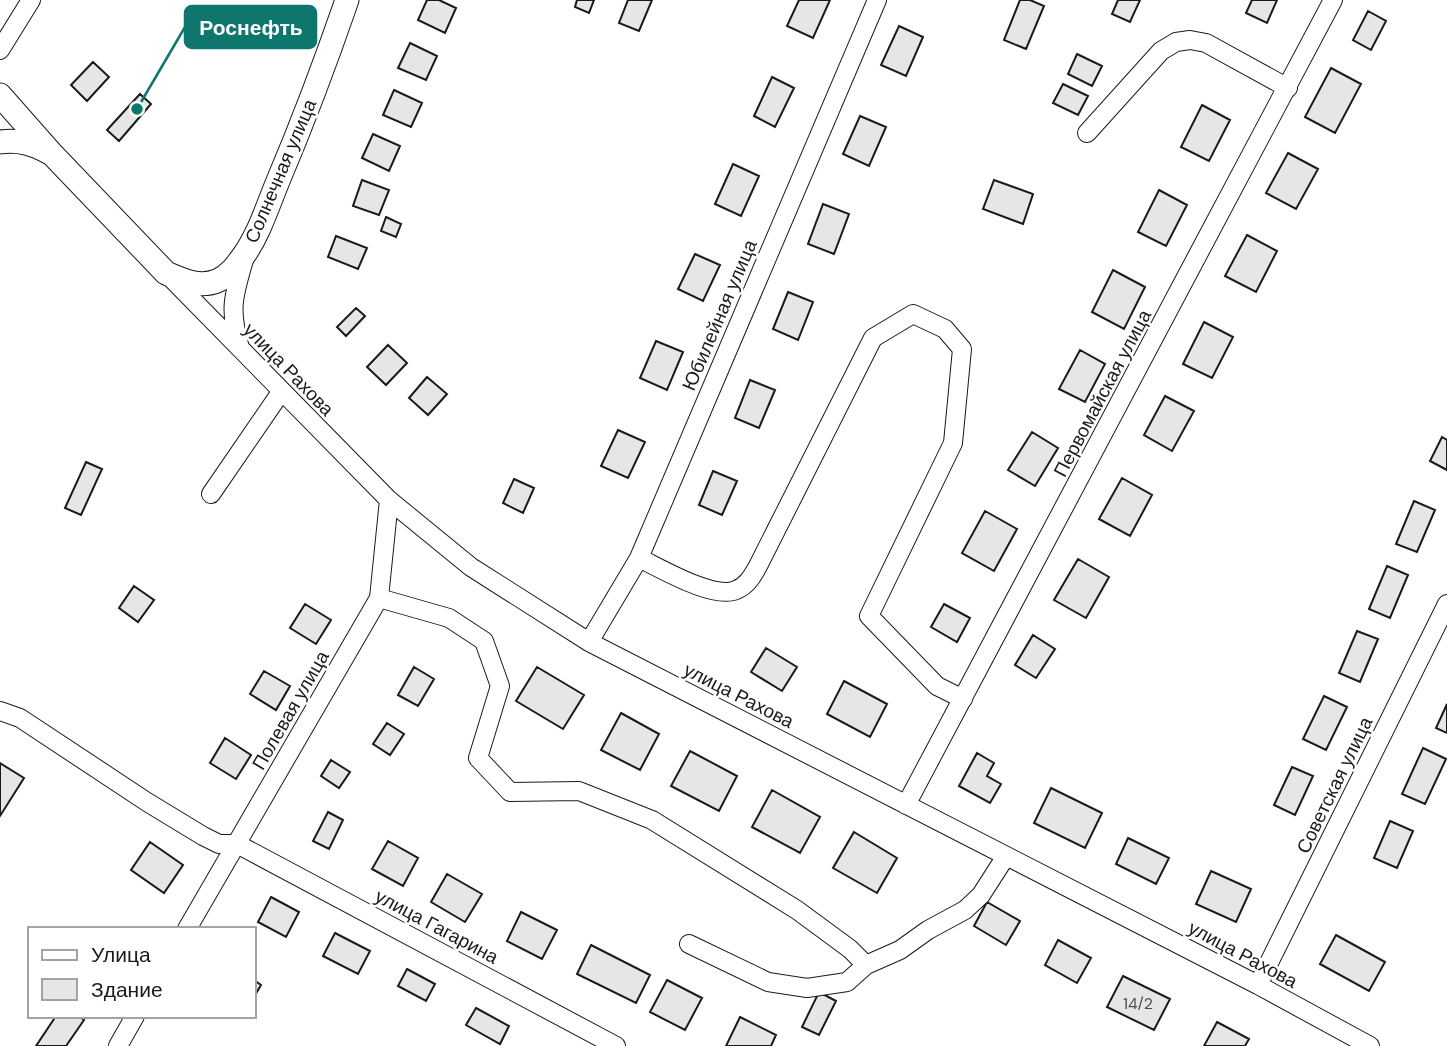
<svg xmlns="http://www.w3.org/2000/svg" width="1447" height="1046" font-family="'DM Sans',sans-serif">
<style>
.building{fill:#e6e6e6;stroke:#1a1a1a;stroke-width:2}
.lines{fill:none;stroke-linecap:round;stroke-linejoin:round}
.minor-casing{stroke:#1a1a1a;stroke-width:20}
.major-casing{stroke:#1a1a1a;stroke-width:25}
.minor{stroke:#fff;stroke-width:18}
.major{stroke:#fff;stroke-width:23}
.labels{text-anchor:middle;stroke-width:5;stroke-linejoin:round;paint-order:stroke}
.number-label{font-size:16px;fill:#4d4d4d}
.street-label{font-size:19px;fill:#1a1a1a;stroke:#fff}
.leader{fill:none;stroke:#0f766e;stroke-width:2.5}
.callout-dot{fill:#0f766e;stroke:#fff;stroke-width:2.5}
.callout{fill:#0f766e;stroke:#0f766e;stroke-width:2.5}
.callout-label{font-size:21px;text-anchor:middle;font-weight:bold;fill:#fff}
</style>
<rect width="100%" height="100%" fill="#fff"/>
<path class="building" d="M 427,0 L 439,0 L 456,8 L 445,33 L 418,20 Z
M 577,0 L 594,0 L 589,13 L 575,7 Z
M 628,0 L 652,0 L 639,31 L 619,23 Z
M 799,0 L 830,0 L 813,38 L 787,26 Z
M 1020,0 L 1030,0 L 1044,6 L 1026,49 L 1004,40 Z
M 1118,0 L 1140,0 L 1130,22 L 1112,14 Z
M 1252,0 L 1277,0 L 1267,23 L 1246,13 Z
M 1368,11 L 1386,21 L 1371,50 L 1353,40 Z
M 899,26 L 923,37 L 906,76 L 881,65 Z
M 410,43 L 437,56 L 426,80 L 398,68 Z
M 1077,54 L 1102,66 L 1092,86 L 1068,74 Z
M 93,62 L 109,77 L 87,101 L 71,85 Z
M 1331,68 L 1361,84 L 1335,133 L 1305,117 Z
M 772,77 L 794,88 L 775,127 L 754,116 Z
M 1063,84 L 1088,96 L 1078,115 L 1053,103 Z
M 394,90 L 422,103 L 411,127 L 383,115 Z
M 140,94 L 151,104 L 119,141 L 107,130 Z
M 1202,105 L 1230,120 L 1209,161 L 1181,147 Z
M 860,116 L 886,127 L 869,166 L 843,154 Z
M 373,134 L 400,146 L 389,171 L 362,158 Z
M 1288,153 L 1318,169 L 1296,209 L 1266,193 Z
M 733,164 L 759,176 L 741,216 L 715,204 Z
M 362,180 L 389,190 L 379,215 L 353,206 Z
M 994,180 L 1033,194 L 1023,224 L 983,209 Z
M 1159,190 L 1187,205 L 1166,246 L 1138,232 Z
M 823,204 L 849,214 L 834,254 L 808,244 Z
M 386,217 L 401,224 L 396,237 L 381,231 Z
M 1247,235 L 1277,251 L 1256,292 L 1225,276 Z
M 336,236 L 367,248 L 358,269 L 328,257 Z
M 695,254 L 720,265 L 703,301 L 678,289 Z
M 1113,270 L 1145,287 L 1124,329 L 1092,312 Z
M 788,292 L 813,302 L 798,340 L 773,329 Z
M 356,308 L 365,316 L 346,336 L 337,327 Z
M 1204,322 L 1233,337 L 1212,378 L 1183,364 Z
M 656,341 L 683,352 L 667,390 L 640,378 Z
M 388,345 L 407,363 L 386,385 L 367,367 Z
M 1080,350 L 1105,364 L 1085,402 L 1059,389 Z
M 427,377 L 447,394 L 428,415 L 409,398 Z
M 750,380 L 775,390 L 759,428 L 735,418 Z
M 1165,396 L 1194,411 L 1172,451 L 1144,435 Z
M 618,430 L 645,442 L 628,478 L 601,466 Z
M 1032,432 L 1058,448 L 1035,486 L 1008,470 Z
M 1442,437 L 1447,440 L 1447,470 L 1430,461 Z
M 86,462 L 102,469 L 81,515 L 65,508 Z
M 713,471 L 737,481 L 722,515 L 699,505 Z
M 1122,478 L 1152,495 L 1130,536 L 1099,519 Z
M 514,479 L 534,488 L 523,513 L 503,503 Z
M 1414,501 L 1435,510 L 1417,552 L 1396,544 Z
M 985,511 L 1017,529 L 994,571 L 962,553 Z
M 1078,559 L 1109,577 L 1086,618 L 1054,600 Z
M 1387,566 L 1408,575 L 1390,618 L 1369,609 Z
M 134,586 L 154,600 L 138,622 L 119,608 Z
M 305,604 L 331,620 L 316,644 L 290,628 Z
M 944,604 L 970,618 L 957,642 L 931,627 Z
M 1357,631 L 1378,639 L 1360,682 L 1339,673 Z
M 1033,635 L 1055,649 L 1036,678 L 1015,665 Z
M 766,648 L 797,667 L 782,691 L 751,672 Z
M 414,667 L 434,679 L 418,706 L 398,695 Z
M 537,667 L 584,695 L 563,729 L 516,701 Z
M 264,671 L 290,686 L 276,710 L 250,694 Z
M 844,681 L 887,704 L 870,737 L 827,714 Z
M 1324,696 L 1347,707 L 1326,750 L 1303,739 Z
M 1447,704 L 1447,733 L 1436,728 Z
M 621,713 L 659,734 L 640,770 L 601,750 Z
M 387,723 L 404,734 L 390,755 L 373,744 Z
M 225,738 L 251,755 L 236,779 L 210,763 Z
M 1423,748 L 1446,759 L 1425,804 L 1402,794 Z
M 690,751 L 737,776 L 719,811 L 671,786 Z
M 977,753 L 994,763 L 987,776 L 1001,784 L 990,803 L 959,786 Z
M 331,760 L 350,772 L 339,788 L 321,776 Z
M 0,763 L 24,778 L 0,816 Z
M 1292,767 L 1313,776 L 1295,815 L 1274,805 Z
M 1051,788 L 1102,813 L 1085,848 L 1034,823 Z
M 772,790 L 820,817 L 800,853 L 752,827 Z
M 328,812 L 343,820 L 329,849 L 313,841 Z
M 1390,821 L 1413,831 L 1397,868 L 1374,858 Z
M 854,832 L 897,858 L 877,893 L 833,868 Z
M 1128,838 L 1169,858 L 1156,884 L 1116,864 Z
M 388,841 L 418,858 L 403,886 L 372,869 Z
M 150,842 L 183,865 L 164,893 L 131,870 Z
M 1211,871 L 1251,889 L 1236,922 L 1196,904 Z
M 447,874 L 482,894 L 465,922 L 431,902 Z
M 271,897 L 299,912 L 286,937 L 258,922 Z
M 987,902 L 1020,921 L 1006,945 L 974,926 Z
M 521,912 L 557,930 L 542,959 L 507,941 Z
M 335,933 L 370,951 L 358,974 L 323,956 Z
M 1336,935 L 1385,962 L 1369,991 L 1320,964 Z
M 1058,940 L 1091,958 L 1077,983 L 1045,965 Z
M 591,945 L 650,975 L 636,1003 L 577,974 Z
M 407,969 L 435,984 L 426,1001 L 398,986 Z
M 1123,976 L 1170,999 L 1154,1030 L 1107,1007 Z
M 254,980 L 261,985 L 254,997 Z
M 667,980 L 702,998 L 685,1030 L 650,1012 Z
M 819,992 L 836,1001 L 819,1035 L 802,1027 Z
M 476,1008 L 509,1026 L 500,1044 L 466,1025 Z
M 56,1016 L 79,1016 L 84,1020 L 66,1046 L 36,1046 Z
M 740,1017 L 776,1035 L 771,1046 L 726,1046 Z
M 1217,1022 L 1249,1039 L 1245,1046 L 1204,1046 Z"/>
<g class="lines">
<g class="minor-casing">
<path id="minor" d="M 0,50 L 31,0
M 1087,133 L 1161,51 L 1176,42 L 1190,40 L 1206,43 L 1288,88
M 168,275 L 389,500 L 471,567 L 589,642 L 1258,985 L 1370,1046
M 240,348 C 229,310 233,297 244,260
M 211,494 L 281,392
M 639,558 C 660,568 714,600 736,590 C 747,586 753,575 758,566 L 873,338 L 913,314 L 945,329 L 962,349 L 953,443 L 869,616 L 937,686 L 963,699
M 379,598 L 449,618 L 484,641 L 500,686 L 478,758 L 510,792 L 579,791 L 652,820 L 797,910 L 850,949 L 866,965
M 589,642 L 639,558 L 877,0
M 0,711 L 20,718 L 147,802 L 203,836 L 219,844 L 237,844 L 616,1046
M 906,805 L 1333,0
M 187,929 L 379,598 L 389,500
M 689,944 L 768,982 L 807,988 L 847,982 L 866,965 L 900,950 L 928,930 L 965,910 L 981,895 L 1006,856
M 1258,985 L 1447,604
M 118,1046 L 135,1016"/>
</g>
<g class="major-casing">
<path id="major" d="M 0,95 L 52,154 L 166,273 C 182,280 199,288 217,281 C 229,276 237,265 244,255 C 259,234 268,205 278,181 C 303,122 326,61 347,0
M 0,142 C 19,139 34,144 50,153"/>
</g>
<use href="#minor" class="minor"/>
<use href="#major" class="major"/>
</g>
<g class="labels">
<g class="number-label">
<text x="1138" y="1009">14/2</text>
</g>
<g class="street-label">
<text transform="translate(280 171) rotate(-67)" y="7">Солнечная улица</text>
<text transform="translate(719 315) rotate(-67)" y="7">Юбилейная улица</text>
<text transform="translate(289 369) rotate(46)" y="7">улица Рахова</text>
<text transform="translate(1102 393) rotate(-62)" y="7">Первомайская улица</text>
<text transform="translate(739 695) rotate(27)" y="7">улица Рахова</text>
<text transform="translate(290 710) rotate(-60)" y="7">Полевая улица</text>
<text transform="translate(1334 785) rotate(-64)" y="7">Советская улица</text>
<text transform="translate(437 926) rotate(28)" y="7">улица Гагарина</text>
<text transform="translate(1243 954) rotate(28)" y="7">улица Рахова</text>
</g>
</g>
<path class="leader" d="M137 109L185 27"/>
<circle class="callout-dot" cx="137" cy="109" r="7"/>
<rect class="callout" x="185" y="6" width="131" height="42" rx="7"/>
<g class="callout-label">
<text x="251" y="35">Роснефть</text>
</g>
<rect x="28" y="927" width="228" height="91" fill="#ffffff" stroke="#a3a3a3" stroke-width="2"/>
<rect x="42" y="950" width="35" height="10" fill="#ffffff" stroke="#a3a3a3" stroke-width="2"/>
<text x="91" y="962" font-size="21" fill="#1a1a1a">Улица</text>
<rect x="42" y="979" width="35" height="21" fill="#e6e6e6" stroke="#a3a3a3" stroke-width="2"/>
<text x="91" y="997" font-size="21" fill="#1a1a1a">Здание</text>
</svg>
